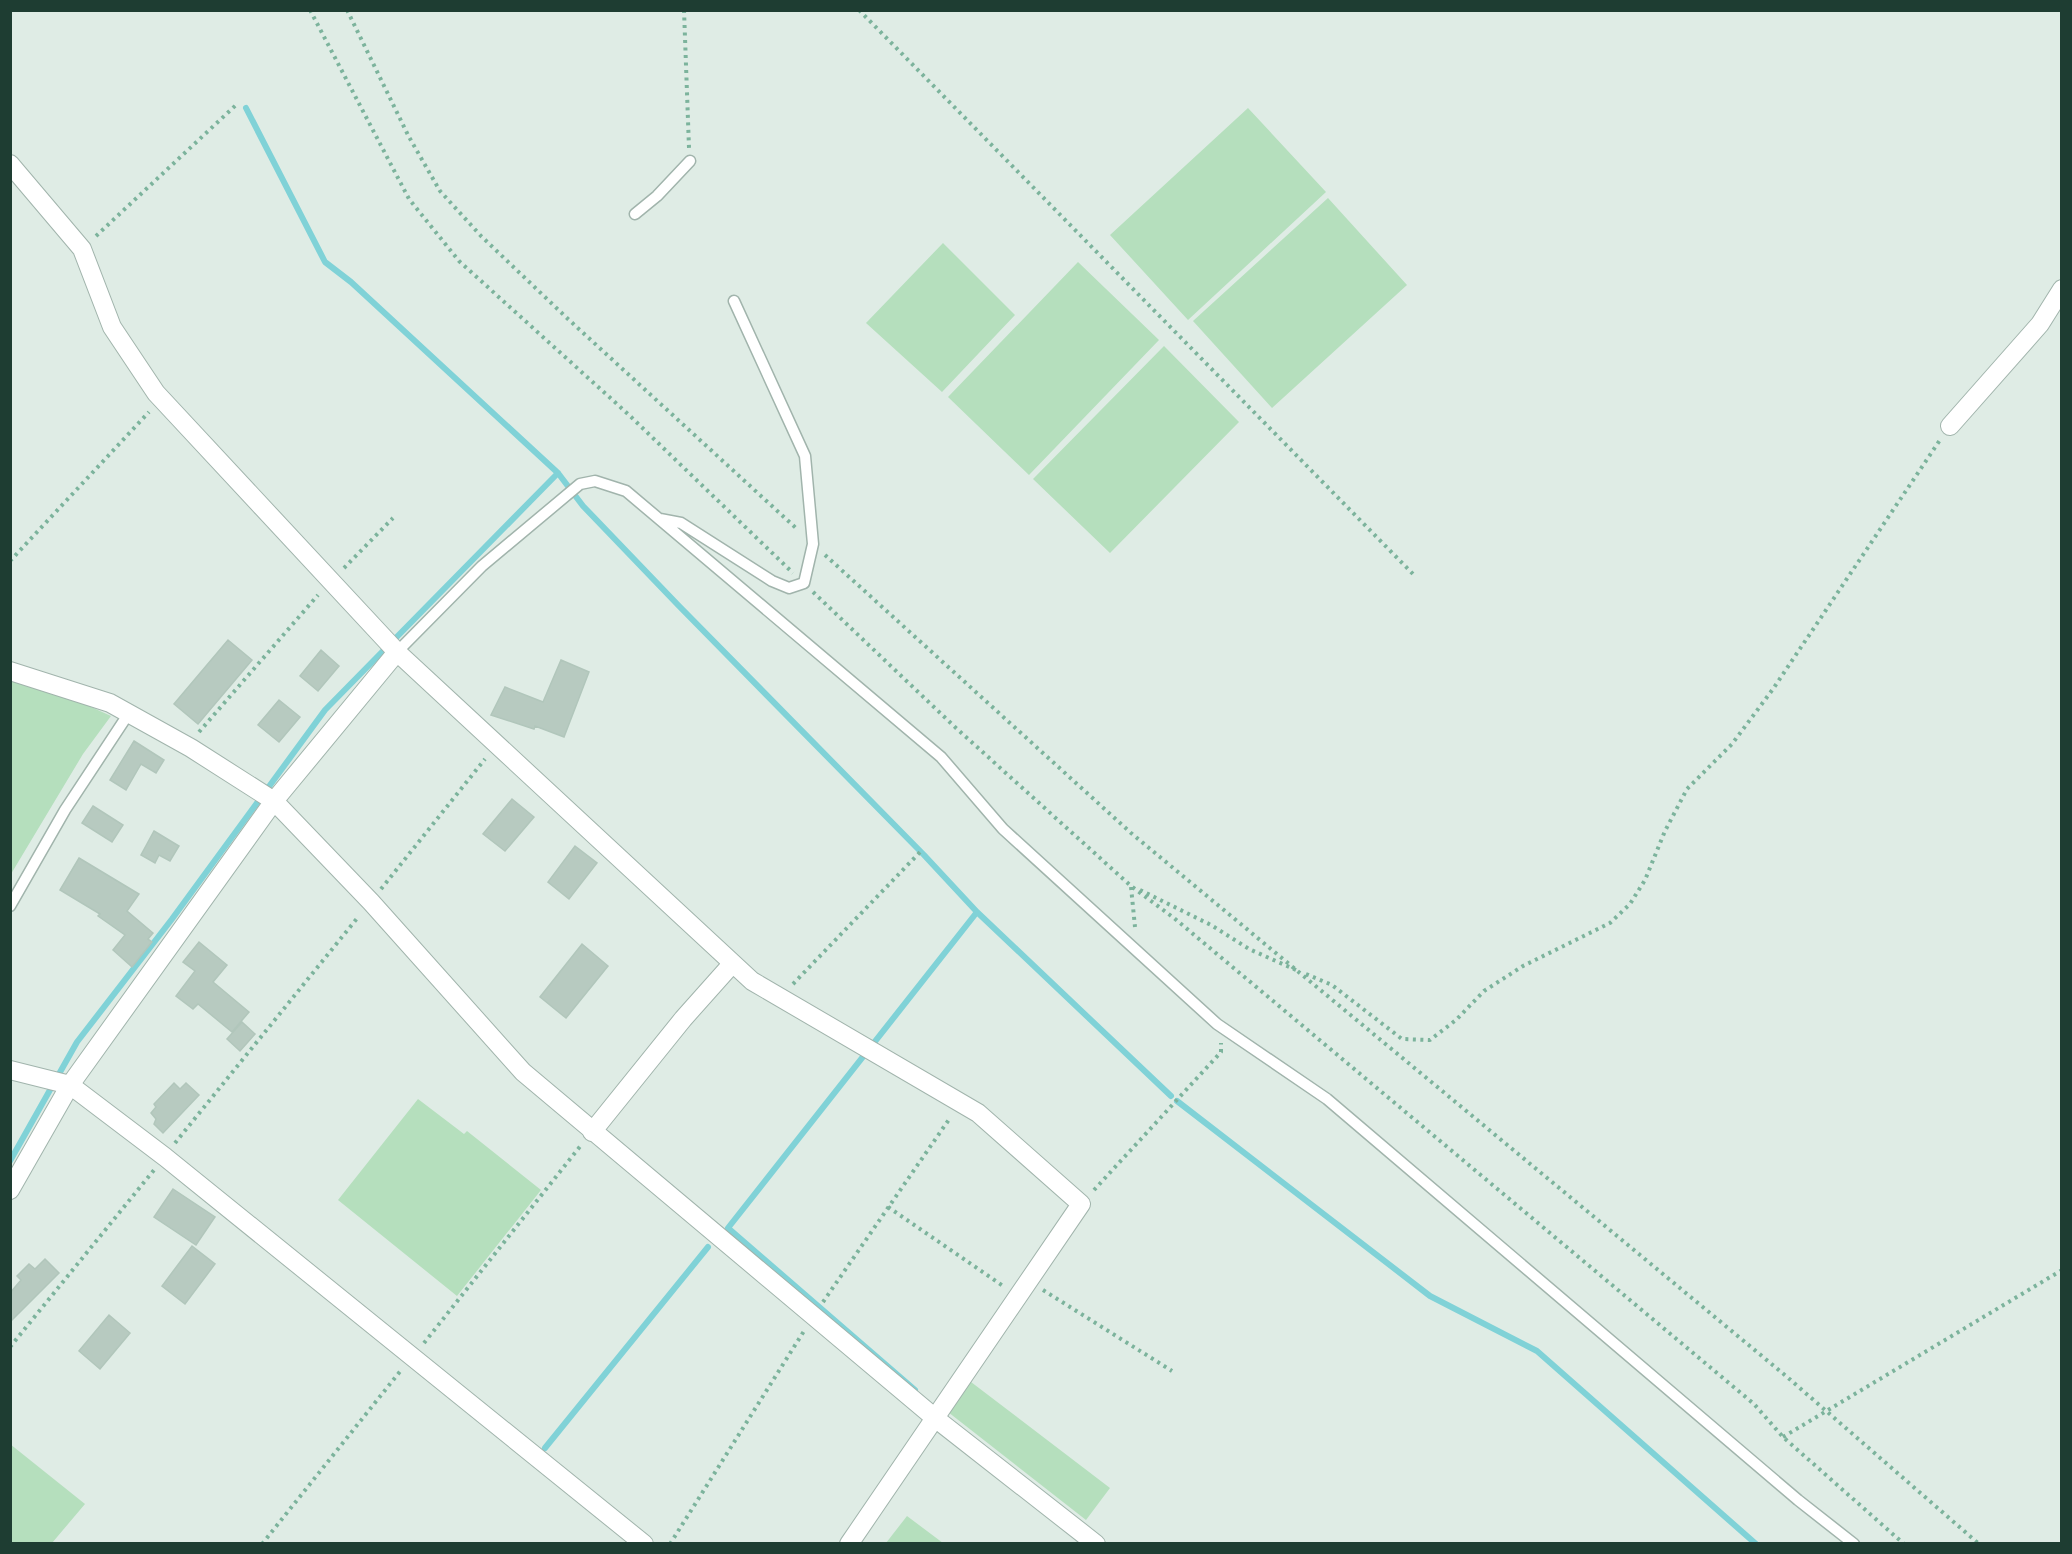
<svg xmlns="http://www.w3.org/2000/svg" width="2072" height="1554" font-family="Karla,sans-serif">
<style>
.green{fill:#b5dfbd}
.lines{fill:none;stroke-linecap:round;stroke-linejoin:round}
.stream{stroke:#80d2d7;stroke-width:6}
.building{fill:#b7cac0;stroke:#b1c6bb;stroke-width:1.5}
.service-casing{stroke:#a1b4ac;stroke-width:13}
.minor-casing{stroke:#a1b4ac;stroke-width:20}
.tertiary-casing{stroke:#a1b4ac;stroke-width:20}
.path{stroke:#7cb39c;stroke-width:4;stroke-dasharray:3 4.5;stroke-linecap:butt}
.service{stroke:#fff;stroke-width:10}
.minor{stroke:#fff;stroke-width:18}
.tertiary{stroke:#fff;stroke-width:18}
</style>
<rect width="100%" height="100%" fill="#dfece5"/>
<path class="green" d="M 1248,108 L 1326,192 L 1188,320 L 1110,235 Z
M 1328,198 L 1407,285 L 1272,408 L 1193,321 Z
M 943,243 L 1015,315 L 942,392 L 866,323 Z
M 1078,262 L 1159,340 L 1029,475 L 948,397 Z
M 1164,346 L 1239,422 L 1110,553 L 1033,479 Z
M 11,681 L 78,701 L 111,716 L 83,754 L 11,874 Z
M 418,1099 L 464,1134 L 467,1131 L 541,1190 L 457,1296 L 338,1200 Z
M 971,1382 L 1110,1488 L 1086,1520 L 948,1412 Z
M 10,1444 L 85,1504 L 52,1543 L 11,1543 Z
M 907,1516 L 943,1543 L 886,1543 Z"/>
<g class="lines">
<path class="stream" d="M 246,108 L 325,262 L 351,282 L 558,473 L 583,506 L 679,606 L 924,855 L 977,912 L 1171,1096
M 1177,1101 L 1430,1296 L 1537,1351 L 1756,1544
M 10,1161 L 77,1042 L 172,919 L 325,710 L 558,473
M 915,1390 L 728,1228 L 977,912
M 545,1448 L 708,1247"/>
</g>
<path class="building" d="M 228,640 L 252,660 L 198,724 L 174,704 Z
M 321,650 L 339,666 L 318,691 L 300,676 Z
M 561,660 L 589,672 L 564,737 L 535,726 L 534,729 L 491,715 L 505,687 L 543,702 Z
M 279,700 L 300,717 L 279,742 L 258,725 Z
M 134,741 L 164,760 L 156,773 L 141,764 L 126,790 L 110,780 Z
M 512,799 L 534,817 L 505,851 L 483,834 Z
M 93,806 L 123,825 L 112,842 L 82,823 Z
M 154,831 L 179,846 L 170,861 L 159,855 L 155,863 L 141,855 Z
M 575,846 L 597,863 L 569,899 L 548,882 Z
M 79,858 L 139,894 L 127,911 L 153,933 L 148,939 L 152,942 L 132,967 L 113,950 L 125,935 L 98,916 L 100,914 L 60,890 Z
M 199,942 L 227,965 L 213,982 L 249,1012 L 232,1032 L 198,1004 L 193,1009 L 176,996 L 195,971 L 183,962 Z
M 582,944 L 608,966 L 566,1018 L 540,997 Z
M 242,1022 L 255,1034 L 240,1051 L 227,1039 Z
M 174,1083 L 180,1089 L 186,1083 L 199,1095 L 163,1133 L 154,1124 L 156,1119 L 151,1113 L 156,1107 L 154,1104 Z
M 173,1189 L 215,1217 L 196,1245 L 154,1217 Z
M 192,1246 L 215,1264 L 185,1304 L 162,1286 Z
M 45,1259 L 59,1273 L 10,1322 L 10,1293 L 21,1280 L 17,1276 L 29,1264 L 35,1269 Z
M 109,1315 L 130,1333 L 100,1369 L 79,1351 Z"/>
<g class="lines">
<g class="service-casing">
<path id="service" d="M 635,214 L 657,196 L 690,161
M 660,519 L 681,523 L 772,581 L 789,588 L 804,583 L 813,544 L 805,456 L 734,301
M 397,652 L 482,566 L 580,484 L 595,481 L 626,491 L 941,757 L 1003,829 L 1217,1024 L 1327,1099 L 1798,1500 L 1854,1544
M 10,906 L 65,810 L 129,713"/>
</g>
<g class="minor-casing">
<path id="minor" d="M 10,164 L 82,249 L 112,327 L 156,393 L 397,652 L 752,981 L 978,1113 L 1081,1204 L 849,1544
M 1950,426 L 2040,324 L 2062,289
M 10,671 L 110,703 L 191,748 L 274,801 L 397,652
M 10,1070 L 70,1085 L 165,1157 L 644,1544
M 592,1132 L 683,1019 L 732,964"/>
</g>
<g class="tertiary-casing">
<path id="tertiary" d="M 10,1190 L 70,1085 L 274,801 L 371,902 L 523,1072 L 935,1418 L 1096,1544"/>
</g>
<path class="path" d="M 310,10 L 409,199 L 459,261 L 628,414 L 793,573
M 347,10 L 409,137 L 440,191 L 481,236 L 568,319 L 797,529
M 684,10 L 689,148
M 859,10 L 1413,574
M 96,236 L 236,105
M 825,555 L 1131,833 L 1786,1376 L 1979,1544
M 10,561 L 149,412
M 344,568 L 393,518
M 813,592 L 956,728 L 1131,886 L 1174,918 L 1754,1404 L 1783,1437 L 1904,1544
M 199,732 L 318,595
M 1131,887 L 1135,927
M 381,889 L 485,759
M 1140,890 L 1211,925 L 1249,949 L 1296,970
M 1306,974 L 1332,985 L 1402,1039 L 1430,1040 L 1456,1020 L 1484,991 L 1523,966 L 1610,923 L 1630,904 L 1645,880 L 1665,831 L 1687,789 L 1732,744 L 1773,689 L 1940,440
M 793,984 L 923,849
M 175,1143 L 359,916
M 1094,1190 L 1221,1052 L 1221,1043
M 888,1207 L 1003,1286
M 1043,1290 L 1172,1371
M 823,1302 L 950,1118
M 424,1343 L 582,1144
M 10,1347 L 154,1170
M 1783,1437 L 2062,1270
M 262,1544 L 402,1369
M 670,1544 L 804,1331"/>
<use href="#service" class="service"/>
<use href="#minor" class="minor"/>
<use href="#tertiary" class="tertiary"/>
</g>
<rect width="2072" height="1554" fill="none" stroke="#1e3d32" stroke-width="24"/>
</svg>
